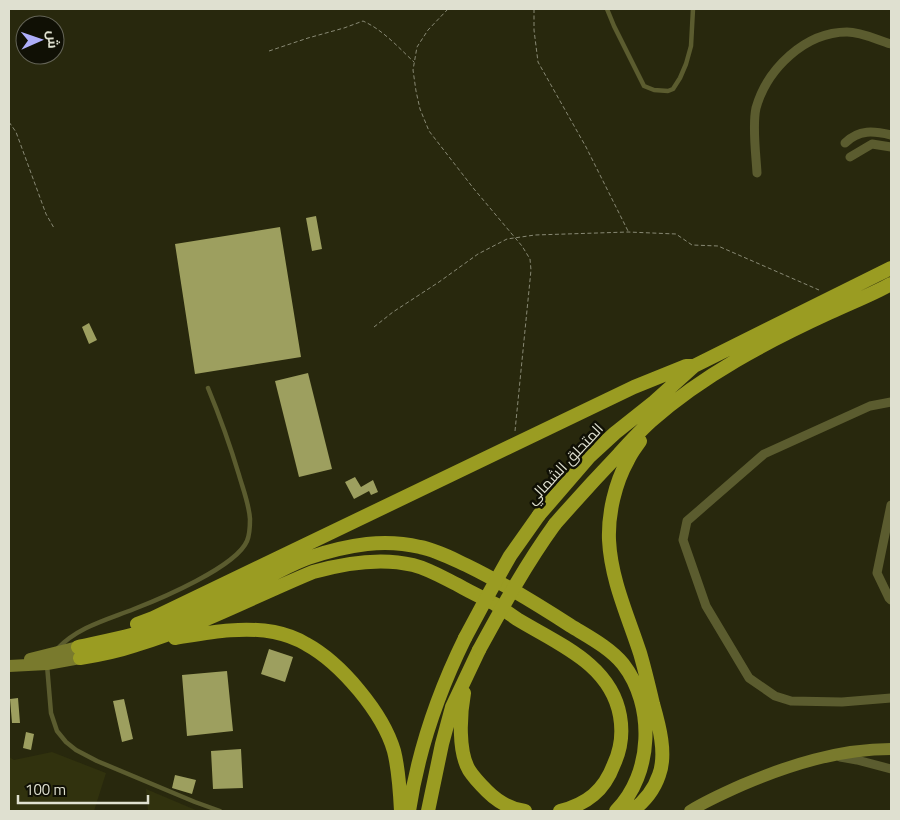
<svg xmlns="http://www.w3.org/2000/svg" width="900" height="820" font-family="'Titillium Web',Cairo,sans-serif">
<style>
.built{fill:#31320e}
.building{fill:#9d9f5f}
.lines{fill:none;stroke-linecap:round;stroke-linejoin:round}
.path{stroke:#888974;stroke-width:1;stroke-dasharray:4 2.5;stroke-linecap:butt}
.service{stroke:#5b5c2f;stroke-width:4.5}
.minor{stroke:#5b5c2f;stroke-width:9}
.secondary{stroke:#797a2d;stroke-width:12}
.trunk{stroke:#9a9c22;stroke-width:14}
.trunk-bridge{stroke:#9a9c22;stroke-width:14}
.labels{text-anchor:middle;stroke-width:5;stroke-linejoin:round;paint-order:stroke}
.street-label{font-size:15px;fill:#dfe0d0;stroke:#101005}
</style>
<rect width="100%" height="100%" fill="#28280d"/>
<path class="built" d="M 52,752 L 106,773 L 94,811 L 9,811 L 9,757 L 14,760 Z
M 146,789 L 198,811 L 148,811 Z"/>
<path class="building" d="M 316,216 L 322,249 L 312,251 L 306,218 Z
M 280,227 L 301,357 L 195,374 L 175,244 Z
M 89,323 L 97,340 L 89,344 L 82,327 Z
M 308,373 L 332,469 L 299,477 L 275,381 Z
M 355,477 L 361,487 L 373,480 L 378,492 L 371,495 L 369,491 L 354,499 L 345,482 Z
M 269,649 L 293,657 L 285,682 L 261,674 Z
M 227,671 L 233,731 L 187,736 L 182,675 Z
M 18,698 L 20,723 L 12,723 L 10,699 Z
M 124,699 L 133,739 L 122,742 L 113,701 Z
M 26,732 L 34,734 L 31,750 L 23,748 Z
M 241,749 L 243,788 L 213,789 L 211,751 Z
M 175,775 L 196,780 L 192,794 L 172,788 Z"/>
<g class="lines">
<path class="path" d="M 448,9 L 428,30 L 417,47 L 413,70 L 416,91 L 420,109 L 429,131 L 474,189 L 522,246 L 530,259 L 531,270 L 515,431
M 534,9 L 534,30 L 538,62 L 586,147 L 628,231
M 269,51 L 308,38 L 344,28 L 363,21 C 383,30 398,47 414,62
M 9,122 L 16,132 L 46,214 L 54,228
M 374,327 L 393,312 L 439,282 L 478,254 L 507,239 L 535,235 L 628,232 L 676,234 L 692,245 L 718,246 L 819,290"/>
<path class="service" d="M 607,9 L 614,26 L 644,86 L 654,90 L 668,91 L 673,89 L 680,78 L 686,64 L 691,46 L 693,9
M 57,649 C 78,627 106,620 134,609 C 160,599 236,567 247,541 C 250,534 250,526 250,519 C 249,504 243,489 239,475 C 230,445 220,417 208,388
M 47,665 L 51,713 L 57,731 L 66,742 L 76,750 L 97,761 L 195,802 L 220,811"/>
<path class="minor" d="M 845,143 C 859,129 874,131 891,135
M 850,157 L 872,144 L 891,147
M 757,173 C 756,154 752,126 756,108 C 767,69 805,32 847,32 C 862,32 877,40 891,44
M 891,402 L 870,406 L 764,454 L 687,521 L 683,540 L 706,606 L 749,678 L 775,696 L 791,701 L 842,702 L 891,698
M 891,505 L 877,573 L 889,598 L 891,600
M 840,757 L 857,760 L 891,769"/>
<path class="secondary" d="M 30,659 L 78,647
M 9,666 L 47,664 L 80,658
M 690,811 C 706,801 724,793 742,785 C 789,765 839,749 891,749"/>
<path class="trunk" d="M 539,515 L 590,456 L 615,433 L 654,402 L 694,366 L 891,268
M 555,524 C 576,500 597,477 619,454 C 629,443 640,431 651,421 C 703,375 766,342 829,313 C 850,303 871,295 891,284
M 137,624 L 153,618 L 634,387 L 686,366 L 694,366
M 175,638 C 207,633 241,626 274,632 C 284,634 296,638 306,644 C 341,663 383,713 394,751 C 399,771 400,791 401,811
M 78,647 C 110,640 143,634 174,621 C 205,607 236,592 267,577 C 280,571 294,563 308,558 C 325,552 350,546 367,544 C 385,542 403,543 420,547 C 436,550 451,558 466,565 C 503,583 537,604 571,626 C 589,637 610,648 623,664 C 655,705 653,774 616,811
M 80,658 C 99,655 118,651 136,645 C 196,627 255,596 313,572 C 345,563 380,557 413,565 C 429,569 444,578 458,585 C 470,592 483,598 495,604 C 503,609 510,614 517,619 C 558,644 611,664 620,716 C 623,733 621,749 614,764 C 604,791 587,804 560,811
M 464,693 C 460,715 458,751 469,770 C 474,778 481,785 487,791 C 497,801 511,809 525,811
M 409,811 C 418,751 438,693 465,638
M 428,811 L 442,744 L 452,707 L 479,650
M 632,811 C 644,802 654,790 659,775 C 667,754 659,725 653,704 C 649,687 645,670 640,653 C 628,616 611,580 609,540 C 608,514 615,483 628,460 C 631,453 636,447 640,441"/>
<path class="trunk-bridge" d="M 465,638 L 487,597 L 510,556 L 539,515
M 479,650 C 503,606 526,564 555,524"/>
</g>
<g class="labels">
<g class="street-label">
<text transform="translate(565 464) rotate(-47)" y="5">المتحلق الشمالي</text>
</g>
</g>
<rect width="900" height="820" fill="none" stroke="#dfe0d0" stroke-width="20"/>
<g transform="translate(40 40) rotate(88)"><circle r="24" fill="#101005" stroke="#636356"/>
<path d="M0-4L9 19L0 12L-9 19Z" fill="#aeaefa"/>
<text y="-8" font-size="14" font-weight="bold" text-anchor="middle" fill="#dfe0d0">ش</text>
</g>
<path d="M18 795v8h130v-8" fill="none" stroke="#dfe0d0" stroke-width="2.5"/>
<text x="25" y="795" font-size="15" fill="#dfe0d0" stroke="#101005" stroke-width="4" paint-order="stroke">100 m</text>
</svg>
